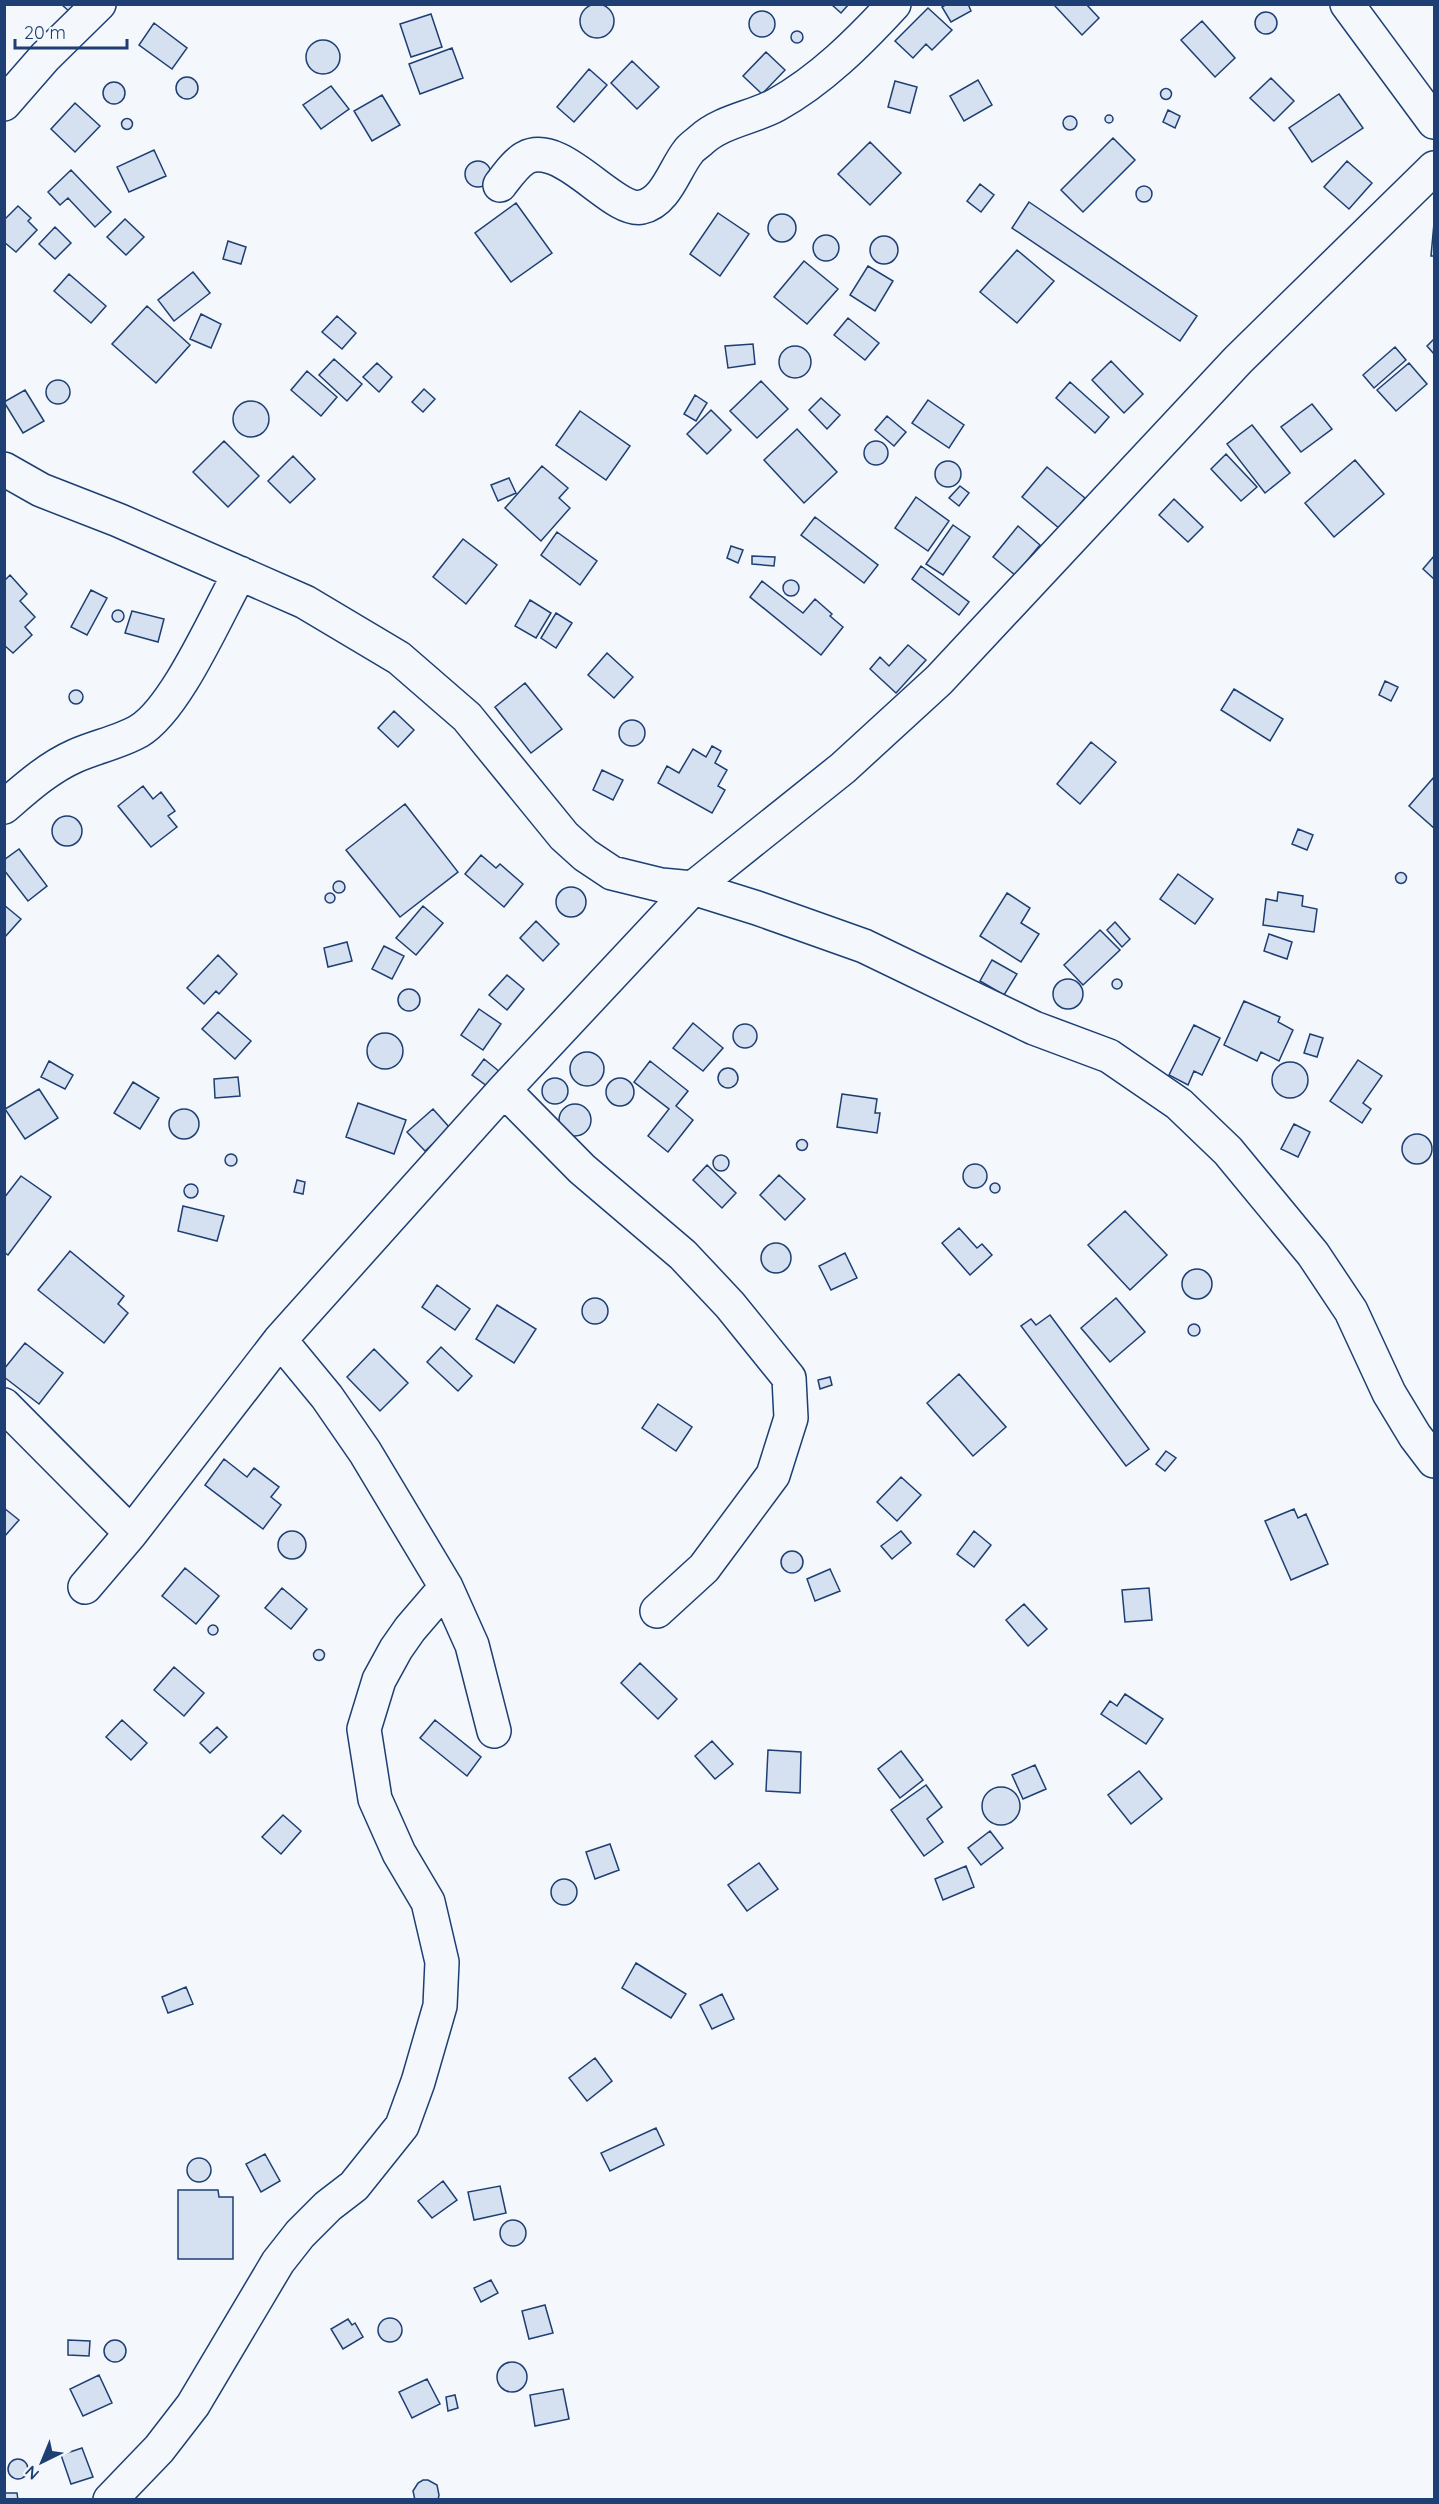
<svg xmlns="http://www.w3.org/2000/svg" width="1439" height="2504" font-family="Quicksand,sans-serif">
<style>
.building{fill:#d5e0f0;stroke:#1d3f73;stroke-width:1.5}
.lines{fill:none;stroke-linecap:round;stroke-linejoin:round}
.minor-casing{stroke:#1d3f73;stroke-width:36}
.minor{stroke:#f4f7fb;stroke-width:33}
</style>
<rect width="100%" height="100%" fill="#f4f7fb"/>
<path class="building" d="M 61,4 L 78,4 L 71,13 Z
M 831,4 L 849,4 L 841,13 Z
M 947,4 L 968,4 L 971,11 L 951,22 L 942,7 Z
M 1057,4 L 1086,4 L 1099,18 L 1082,35 L 1055,6 Z
M580 21a17 17 0 1 1 34 0a17 17 0 1 1-34 0Z
M 928,8 L 952,30 L 932,50 L 926,44 L 913,58 L 895,41 Z
M749 24a13 13 0 1 1 26 0a13 13 0 1 1-26 0Z
M1255 23a11 11 0 1 1 22 0a11 11 0 1 1-22 0Z
M 431,14 L 442,47 L 411,57 L 400,24 Z
M 1202,21 L 1235,58 L 1215,77 L 1181,40 Z
M 154,23 L 187,48 L 172,69 L 139,45 Z
M791 37a6 6 0 1 1 12 0a6 6 0 1 1-12 0Z
M306 57a17 17 0 1 1 34 0a17 17 0 1 1-34 0Z
M 452,48 L 463,78 L 420,94 L 409,64 Z
M 766,52 L 785,70 L 762,94 L 743,76 Z
M 632,61 L 659,87 L 637,109 L 611,83 Z
M 589,69 L 607,85 L 574,122 L 557,107 Z
M176 88a11 11 0 1 1 22 0a11 11 0 1 1-22 0Z
M 1271,78 L 1294,101 L 1274,121 L 1250,98 Z
M 978,80 L 992,105 L 964,121 L 950,96 Z
M 895,81 L 917,87 L 910,113 L 888,107 Z
M103 93a11 11 0 1 1 22 0a11 11 0 1 1-22 0Z
M 331,86 L 349,109 L 321,129 L 303,105 Z
M1160.5 94a5.5 5.5 0 1 1 11 0a5.5 5.5 0 1 1-11 0Z
M 1339,94 L 1363,128 L 1312,162 L 1289,128 Z
M 382,95 L 400,125 L 372,141 L 354,111 Z
M 75,103 L 100,126 L 75,152 L 51,129 Z
M 1168,110 L 1180,116 L 1175,128 L 1163,122 Z
M1105 119a4 4 0 1 1 8 0a4 4 0 1 1-8 0Z
M1063 123a7 7 0 1 1 14 0a7 7 0 1 1-14 0Z
M121.5 124a5.5 5.5 0 1 1 11 0a5.5 5.5 0 1 1-11 0Z
M 1113,138 L 1135,160 L 1083,212 L 1061,190 Z
M 870,142 L 901,173 L 870,205 L 838,174 Z
M 154,150 L 166,176 L 129,192 L 117,167 Z
M465 174a13 13 0 1 1 26 0a13 13 0 1 1-26 0Z
M 1347,161 L 1372,183 L 1349,209 L 1324,187 Z
M 71,170 L 111,212 L 95,227 L 68,198 L 60,205 L 48,192 Z
M 980,184 L 994,195 L 981,212 L 967,201 Z
M1136 194a8 8 0 1 1 16 0a8 8 0 1 1-16 0Z
M 1029,202 L 1197,316 L 1180,341 L 1012,228 Z
M 516,203 L 552,253 L 511,282 L 475,233 Z
M 18,206 L 31,218 L 28,221 L 37,230 L 16,252 L 4,242 L 4,220 Z
M 718,213 L 749,234 L 720,276 L 690,254 Z
M768 228a14 14 0 1 1 28 0a14 14 0 1 1-28 0Z
M 125,219 L 144,237 L 126,255 L 107,237 Z
M 1434,223 L 1434,256 L 1431,256 Z
M 55,227 L 71,243 L 55,259 L 39,244 Z
M813 248a13 13 0 1 1 26 0a13 13 0 1 1-26 0Z
M870 250a14 14 0 1 1 28 0a14 14 0 1 1-28 0Z
M 228,241 L 246,247 L 241,264 L 223,259 Z
M 1017,250 L 1054,281 L 1017,323 L 980,292 Z
M 804,261 L 838,289 L 807,324 L 774,297 Z
M 868,266 L 893,281 L 875,311 L 850,295 Z
M 193,272 L 210,293 L 174,321 L 158,300 Z
M 69,274 L 106,306 L 91,323 L 54,291 Z
M 147,306 L 190,345 L 156,383 L 112,344 Z
M 201,314 L 221,324 L 211,348 L 190,339 Z
M 337,316 L 356,333 L 342,349 L 322,332 Z
M 848,318 L 879,343 L 865,360 L 834,335 Z
M 1434,339 L 1434,354 L 1427,346 Z
M 753,344 L 755,364 L 728,368 L 725,346 Z
M779 362a16 16 0 1 1 32 0a16 16 0 1 1-32 0Z
M 1395,347 L 1406,360 L 1374,388 L 1363,375 Z
M 334,359 L 362,384 L 347,401 L 319,375 Z
M 1111,361 L 1143,394 L 1124,413 L 1092,380 Z
M 377,363 L 392,377 L 379,392 L 363,377 Z
M 1409,363 L 1427,384 L 1396,411 L 1377,390 Z
M 307,371 L 337,397 L 321,416 L 291,390 Z
M46 392a12 12 0 1 1 24 0a12 12 0 1 1-24 0Z
M 761,381 L 788,409 L 757,438 L 730,411 Z
M 1070,382 L 1109,417 L 1095,433 L 1056,398 Z
M 424,389 L 435,399 L 423,412 L 412,402 Z
M 25,390 L 44,421 L 23,433 L 4,402 Z
M 695,395 L 707,403 L 696,421 L 684,414 Z
M 821,398 L 840,415 L 827,429 L 809,410 Z
M 928,400 L 964,425 L 949,448 L 912,423 Z
M233 419a18 18 0 1 1 36 0a18 18 0 1 1-36 0Z
M 1312,404 L 1332,429 L 1301,452 L 1281,427 Z
M 711,410 L 731,430 L 707,454 L 687,434 Z
M 580,411 L 630,446 L 606,480 L 556,445 Z
M 887,416 L 906,432 L 894,446 L 875,430 Z
M 1252,425 L 1290,473 L 1265,493 L 1227,444 Z
M 797,429 L 837,472 L 804,503 L 764,460 Z
M864 453a12 12 0 1 1 24 0a12 12 0 1 1-24 0Z
M 224,441 L 259,476 L 228,507 L 193,472 Z
M 1226,454 L 1257,487 L 1241,501 L 1211,469 Z
M 293,456 L 315,479 L 290,503 L 268,481 Z
M 1355,460 L 1384,494 L 1334,537 L 1305,503 Z
M935 474a13 13 0 1 1 26 0a13 13 0 1 1-26 0Z
M 542,466 L 568,488 L 559,498 L 570,508 L 541,541 L 505,508 Z
M 1047,467 L 1085,498 L 1060,529 L 1022,497 Z
M 509,478 L 516,493 L 498,501 L 491,485 Z
M 960,486 L 969,493 L 959,506 L 949,498 Z
M 916,497 L 949,521 L 928,551 L 895,528 Z
M 1174,499 L 1203,527 L 1188,542 L 1159,515 Z
M 815,517 L 878,565 L 864,583 L 801,535 Z
M 953,525 L 970,537 L 943,575 L 926,564 Z
M 1018,526 L 1040,545 L 1015,575 L 993,557 Z
M 557,532 L 597,561 L 580,585 L 541,555 Z
M 463,539 L 497,565 L 466,604 L 433,577 Z
M 731,546 L 743,550 L 738,563 L 727,558 Z
M 752,556 L 775,557 L 774,566 L 752,564 Z
M 1434,556 L 1434,579 L 1423,569 Z
M 921,566 L 969,602 L 959,615 L 912,579 Z
M 10,575 L 27,594 L 20,601 L 35,617 L 25,627 L 32,635 L 13,653 L 4,645 L 4,581 Z
M783 588a8 8 0 1 1 16 0a8 8 0 1 1-16 0Z
M 762,581 L 803,613 L 815,599 L 832,614 L 830,616 L 843,627 L 821,655 L 750,597 Z
M 91,590 L 107,598 L 87,635 L 71,627 Z
M 530,600 L 551,613 L 536,638 L 515,626 Z
M112 616a6 6 0 1 1 12 0a6 6 0 1 1-12 0Z
M 132,611 L 164,619 L 158,642 L 125,633 Z
M 556,613 L 572,623 L 556,648 L 541,638 Z
M 908,645 L 926,660 L 896,693 L 870,669 L 880,657 L 889,666 Z
M 607,653 L 633,677 L 614,698 L 588,675 Z
M 1385,681 L 1398,687 L 1391,701 L 1379,695 Z
M 525,683 L 562,729 L 531,753 L 495,707 Z
M 1234,689 L 1283,719 L 1270,741 L 1221,710 Z
M69 697a7 7 0 1 1 14 0a7 7 0 1 1-14 0Z
M 394,711 L 414,730 L 398,747 L 378,728 Z
M619 733a13 13 0 1 1 26 0a13 13 0 1 1-26 0Z
M 1091,742 L 1116,762 L 1080,804 L 1057,784 Z
M 712,746 L 721,751 L 715,763 L 727,770 L 718,786 L 725,790 L 712,813 L 658,783 L 667,766 L 679,773 L 693,749 L 706,757 Z
M 602,770 L 623,780 L 613,800 L 593,790 Z
M 1434,777 L 1434,828 L 1409,806 Z
M 143,786 L 153,799 L 161,792 L 175,811 L 168,816 L 177,827 L 151,847 L 118,806 Z
M 405,804 L 458,872 L 400,917 L 346,850 Z
M52 831a15 15 0 1 1 30 0a15 15 0 1 1-30 0Z
M 1298,829 L 1313,835 L 1307,850 L 1292,844 Z
M 19,849 L 47,886 L 28,901 L 4,870 L 4,860 Z
M 481,855 L 496,868 L 500,864 L 523,884 L 504,907 L 465,874 Z
M1395.5 878a5.5 5.5 0 1 1 11 0a5.5 5.5 0 1 1-11 0Z
M 1178,874 L 1213,899 L 1195,924 L 1160,899 Z
M333 887a6 6 0 1 1 12 0a6 6 0 1 1-12 0Z
M556 902a15 15 0 1 1 30 0a15 15 0 1 1-30 0Z
M 1278,892 L 1303,896 L 1302,906 L 1317,909 L 1314,932 L 1263,925 L 1266,899 L 1277,901 Z
M325 898a5 5 0 1 1 10 0a5 5 0 1 1-10 0Z
M 1007,893 L 1030,908 L 1021,923 L 1039,934 L 1021,962 L 980,936 Z
M 4,905 L 21,919 L 4,938 Z
M 423,906 L 443,923 L 416,955 L 396,938 Z
M 536,921 L 559,944 L 543,961 L 520,938 Z
M 1115,922 L 1130,939 L 1122,947 L 1107,930 Z
M 1100,930 L 1120,950 L 1083,985 L 1064,965 Z
M 1269,934 L 1292,942 L 1287,959 L 1264,951 Z
M 347,942 L 352,961 L 328,967 L 324,948 Z
M 384,946 L 404,956 L 392,979 L 372,969 Z
M 218,955 L 237,974 L 219,994 L 216,991 L 204,1004 L 187,988 Z
M 992,960 L 1017,974 L 1004,995 L 980,981 Z
M 507,975 L 524,989 L 507,1010 L 489,995 Z
M1112 984a5 5 0 1 1 10 0a5 5 0 1 1-10 0Z
M1053 994a15 15 0 1 1 30 0a15 15 0 1 1-30 0Z
M398 1000a11 11 0 1 1 22 0a11 11 0 1 1-22 0Z
M 1244,1001 L 1280,1017 L 1278,1022 L 1293,1030 L 1279,1061 L 1261,1052 L 1257,1061 L 1224,1045 Z
M 479,1009 L 501,1024 L 483,1050 L 461,1035 Z
M 218,1012 L 251,1041 L 235,1059 L 202,1029 Z
M 693,1023 L 723,1048 L 703,1071 L 673,1048 Z
M733 1036a12 12 0 1 1 24 0a12 12 0 1 1-24 0Z
M 1194,1025 L 1220,1038 L 1202,1075 L 1194,1071 L 1188,1085 L 1169,1075 Z
M367 1051a18 18 0 1 1 36 0a18 18 0 1 1-36 0Z
M 1310,1034 L 1323,1038 L 1317,1057 L 1304,1053 Z
M570 1069a17 17 0 1 1 34 0a17 17 0 1 1-34 0Z
M 484,1059 L 500,1072 L 487,1086 L 472,1075 Z
M 1358,1060 L 1382,1076 L 1363,1103 L 1371,1109 L 1362,1123 L 1330,1101 Z
M 49,1061 L 73,1075 L 65,1089 L 41,1077 Z
M 650,1061 L 688,1091 L 676,1106 L 693,1120 L 668,1152 L 648,1136 L 669,1109 L 634,1082 Z
M1272 1080a18 18 0 1 1 36 0a18 18 0 1 1-36 0Z
M718 1078a10 10 0 1 1 20 0a10 10 0 1 1-20 0Z
M 238,1077 L 240,1096 L 215,1098 L 214,1079 Z
M606 1092a14 14 0 1 1 28 0a14 14 0 1 1-28 0Z
M542 1091a13 13 0 1 1 26 0a13 13 0 1 1-26 0Z
M 133,1082 L 159,1098 L 140,1129 L 114,1113 Z
M 39,1089 L 58,1118 L 25,1139 L 5,1109 Z
M 842,1094 L 877,1099 L 875,1113 L 880,1113 L 877,1133 L 837,1127 Z
M 358,1103 L 406,1120 L 394,1154 L 346,1137 Z
M559 1120a16 16 0 1 1 32 0a16 16 0 1 1-32 0Z
M169 1124a15 15 0 1 1 30 0a15 15 0 1 1-30 0Z
M 433,1109 L 450,1128 L 425,1151 L 407,1132 Z
M 1294,1124 L 1310,1132 L 1298,1157 L 1281,1149 Z
M1402 1149a15 15 0 1 1 30 0a15 15 0 1 1-30 0Z
M796.5 1145a5.5 5.5 0 1 1 11 0a5.5 5.5 0 1 1-11 0Z
M225 1160a6 6 0 1 1 12 0a6 6 0 1 1-12 0Z
M713 1163a8 8 0 1 1 16 0a8 8 0 1 1-16 0Z
M963 1176a12 12 0 1 1 24 0a12 12 0 1 1-24 0Z
M 707,1165 L 736,1193 L 722,1208 L 693,1180 Z
M 779,1175 L 805,1199 L 785,1220 L 760,1195 Z
M 21,1176 L 51,1197 L 8,1255 L 4,1252 L 4,1198 Z
M 297,1180 L 305,1182 L 303,1194 L 294,1192 Z
M990 1188a5 5 0 1 1 10 0a5 5 0 1 1-10 0Z
M184 1191a7 7 0 1 1 14 0a7 7 0 1 1-14 0Z
M 183,1206 L 224,1216 L 217,1241 L 178,1231 Z
M 1125,1211 L 1167,1255 L 1130,1290 L 1088,1245 Z
M 959,1228 L 977,1248 L 982,1244 L 992,1255 L 970,1275 L 942,1243 Z
M761 1258a15 15 0 1 1 30 0a15 15 0 1 1-30 0Z
M 70,1251 L 124,1296 L 118,1304 L 128,1313 L 104,1343 L 38,1290 Z
M 845,1253 L 857,1278 L 831,1290 L 819,1266 Z
M1182 1284a15 15 0 1 1 30 0a15 15 0 1 1-30 0Z
M 437,1285 L 470,1309 L 455,1330 L 422,1307 Z
M 1116,1298 L 1145,1332 L 1110,1362 L 1081,1328 Z
M582 1311a13 13 0 1 1 26 0a13 13 0 1 1-26 0Z
M 497,1305 L 536,1329 L 514,1363 L 476,1339 Z
M 1050,1315 L 1149,1449 L 1126,1466 L 1021,1326 L 1031,1319 L 1036,1325 Z
M1188 1330a6 6 0 1 1 12 0a6 6 0 1 1-12 0Z
M 25,1343 L 63,1373 L 39,1404 L 4,1377 L 4,1369 Z
M 441,1347 L 472,1376 L 458,1391 L 427,1362 Z
M 374,1349 L 408,1383 L 380,1411 L 347,1377 Z
M 959,1374 L 1006,1427 L 973,1456 L 927,1403 Z
M 830,1377 L 832,1385 L 820,1389 L 818,1380 Z
M 658,1404 L 692,1427 L 676,1451 L 642,1428 Z
M 1166,1451 L 1176,1458 L 1165,1471 L 1156,1464 Z
M 224,1459 L 247,1477 L 254,1468 L 279,1487 L 271,1497 L 281,1505 L 263,1529 L 205,1485 Z
M 901,1477 L 921,1495 L 897,1521 L 877,1502 Z
M 4,1508 L 19,1520 L 4,1537 Z
M 1294,1509 L 1298,1518 L 1306,1514 L 1328,1564 L 1291,1580 L 1265,1521 Z
M278 1545a14 14 0 1 1 28 0a14 14 0 1 1-28 0Z
M 901,1531 L 911,1543 L 892,1559 L 881,1546 Z
M 974,1531 L 991,1545 L 974,1567 L 957,1554 Z
M781 1562a11 11 0 1 1 22 0a11 11 0 1 1-22 0Z
M 185,1568 L 219,1596 L 196,1624 L 162,1596 Z
M 830,1569 L 840,1591 L 815,1601 L 807,1579 Z
M 282,1588 L 307,1609 L 291,1629 L 265,1608 Z
M 1149,1588 L 1152,1620 L 1125,1622 L 1122,1590 Z
M 1024,1604 L 1047,1629 L 1028,1646 L 1006,1620 Z
M208 1630a5 5 0 1 1 10 0a5 5 0 1 1-10 0Z
M313.5 1655a5.5 5.5 0 1 1 11 0a5.5 5.5 0 1 1-11 0Z
M 640,1663 L 677,1699 L 658,1719 L 621,1683 Z
M 174,1667 L 204,1693 L 184,1716 L 154,1690 Z
M 1125,1694 L 1163,1719 L 1146,1744 L 1101,1714 L 1110,1701 L 1117,1706 Z
M 122,1720 L 147,1743 L 131,1760 L 106,1737 Z
M 435,1720 L 481,1757 L 467,1776 L 420,1738 Z
M 217,1727 L 227,1737 L 210,1753 L 200,1743 Z
M 712,1741 L 733,1764 L 715,1779 L 695,1756 Z
M 768,1750 L 801,1752 L 800,1793 L 766,1791 Z
M 901,1751 L 923,1780 L 900,1798 L 878,1769 Z
M 1035,1765 L 1046,1789 L 1023,1799 L 1012,1775 Z
M 1139,1771 L 1162,1799 L 1131,1824 L 1108,1795 Z
M 926,1785 L 942,1807 L 927,1819 L 943,1842 L 924,1856 L 891,1810 Z
M982 1806a19 19 0 1 1 38 0a19 19 0 1 1-38 0Z
M 283,1815 L 301,1831 L 281,1854 L 262,1837 Z
M 990,1831 L 1003,1848 L 981,1865 L 968,1848 Z
M 610,1844 L 619,1870 L 595,1879 L 586,1852 Z
M 759,1863 L 778,1889 L 747,1911 L 728,1885 Z
M 966,1866 L 974,1887 L 943,1900 L 935,1879 Z
M551 1892a13 13 0 1 1 26 0a13 13 0 1 1-26 0Z
M 636,1963 L 686,1994 L 671,2018 L 622,1988 Z
M 186,1987 L 193,2004 L 168,2013 L 162,1997 Z
M 722,1994 L 734,2019 L 712,2029 L 700,2005 Z
M 595,2058 L 612,2081 L 587,2101 L 569,2078 Z
M 656,2128 L 664,2145 L 610,2171 L 601,2153 Z
M 265,2154 L 280,2181 L 261,2192 L 246,2164 Z
M187 2170a12 12 0 1 1 24 0a12 12 0 1 1-24 0Z
M 443,2181 L 457,2200 L 432,2218 L 418,2201 Z
M 500,2186 L 506,2213 L 474,2220 L 468,2192 Z
M 178,2190 L 218,2190 L 219,2197 L 233,2197 L 233,2259 L 178,2259 Z
M500 2233a13 13 0 1 1 26 0a13 13 0 1 1-26 0Z
M 491,2280 L 498,2293 L 481,2302 L 474,2288 Z
M 545,2305 L 553,2333 L 529,2339 L 522,2311 Z
M378 2330a12 12 0 1 1 24 0a12 12 0 1 1-24 0Z
M 348,2319 L 352,2325 L 355,2323 L 363,2337 L 343,2349 L 331,2329 Z
M104 2351a11 11 0 1 1 22 0a11 11 0 1 1-22 0Z
M 68,2340 L 90,2341 L 89,2356 L 68,2355 Z
M497 2377a15 15 0 1 1 30 0a15 15 0 1 1-30 0Z
M 99,2375 L 112,2403 L 83,2416 L 70,2389 Z
M 427,2379 L 440,2404 L 412,2418 L 399,2392 Z
M 563,2389 L 569,2419 L 535,2426 L 530,2395 Z
M 455,2395 L 458,2408 L 448,2411 L 446,2397 Z
M 82,2448 L 93,2477 L 71,2484 L 61,2455 Z
M8 2469a10 10 0 1 1 20 0a10 10 0 1 1-20 0Z
M 423,2480 L 428,2480 L 437,2485 L 439,2495 L 438,2500 L 415,2500 L 413,2491 L 418,2483 Z
M 4,2493 L 17,2493 L 18,2500 L 4,2500 Z"/>
<g class="lines">
<g class="minor-casing">
<path id="minor" d="M 1347,4 L 1434,122
M 4,104 L 45,57 L 99,4
M 500,185 C 507,176 515,164 525,158 C 562,138 613,214 642,207 C 666,202 675,168 688,152 C 691,147 697,144 701,140 C 722,121 752,118 776,105 C 821,80 859,42 894,4
M 4,469 L 41,490 L 118,520 L 305,602 L 399,658 L 467,717 L 564,836 L 585,855 L 612,873 L 661,885 L 693,888 L 757,908 L 864,946 L 1034,1028 L 1109,1056 L 1179,1104 L 1228,1151 L 1313,1254 L 1351,1311 L 1389,1393 L 1415,1436 L 1434,1461
M 4,807 C 26,788 48,768 75,756 C 95,747 120,742 139,731 C 177,708 217,613 240,573
M 504,1090 L 582,1169 L 683,1255 L 730,1305 L 789,1378 L 791,1418 L 773,1475 L 704,1568 L 657,1611
M 280,1340 L 327,1397 L 365,1452 L 446,1587 L 472,1645 L 494,1731
M 4,1405 L 131,1533
M 85,1587 L 131,1533 L 280,1340 L 504,1090 L 693,888 L 843,768 L 939,680 L 1238,360 L 1434,168
M 110,2500 L 159,2449 L 193,2405 L 278,2262 L 300,2234 L 328,2206 L 354,2186 L 402,2126 L 418,2082 L 440,2006 L 442,1962 L 428,1902 L 399,1853 L 375,1799 L 364,1729 L 379,1680 L 396,1649 L 410,1629 L 446,1587"/>
</g>
<use href="#minor" class="minor"/>
</g>
<rect width="1439" height="2504" fill="none" stroke="#1d3f73" stroke-width="12"/>
<g transform="translate(42 2462) rotate(223)" stroke="#f4f7fb" stroke-width="4.5" paint-order="stroke">
<path d="M0-4.5L10 22L0 15L-10 22Z" fill="#1d3f73"/>
<text y="-9" font-size="16" font-weight="bold" text-anchor="middle" fill="#1d3f73">N</text>
</g>
<path d="M15 39v9h112v-9" fill="none" stroke="#1d3f73" stroke-width="3"/>
<text x="24" y="39" font-size="18" fill="#1d3f73" stroke="#f4f7fb" stroke-width="4.5" paint-order="stroke">20 m</text>
</svg>
